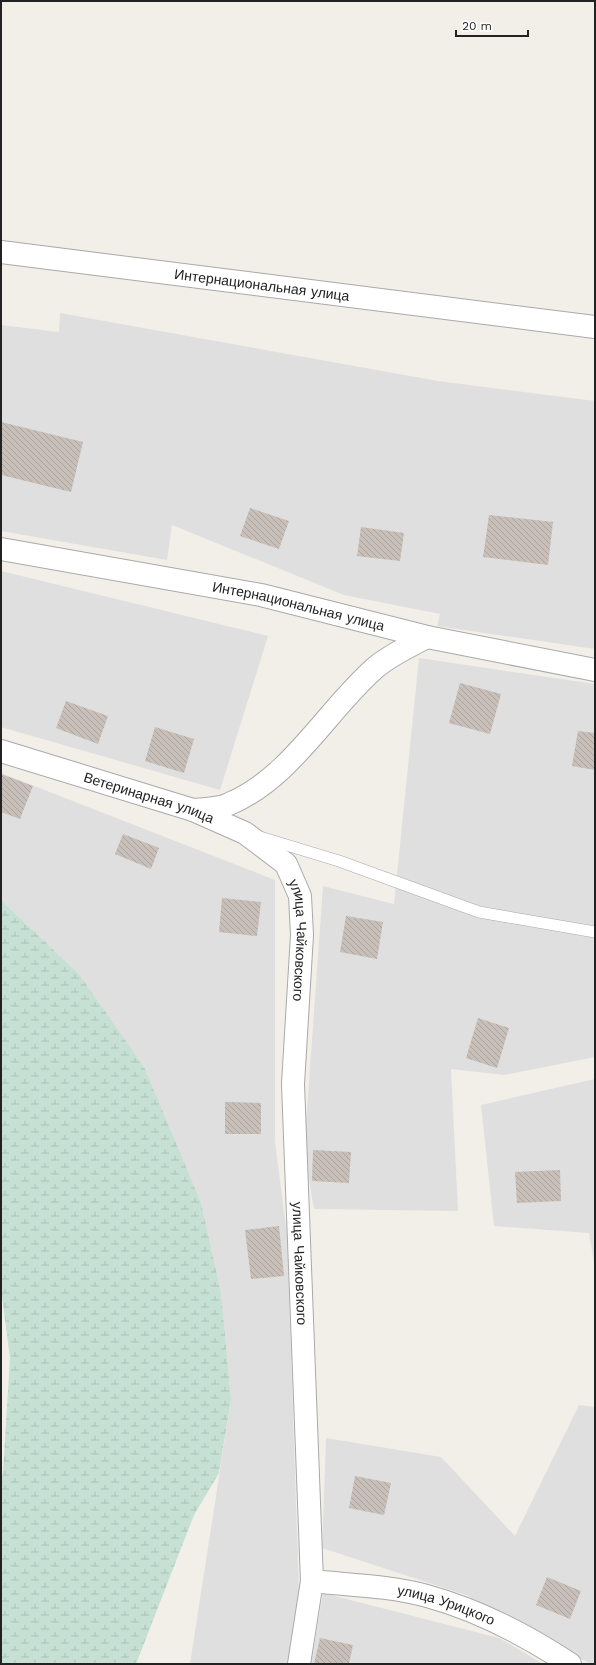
<svg xmlns="http://www.w3.org/2000/svg" width="596" height="1665" font-family="'Work Sans',sans-serif">
<style>
.residential{fill:#e0dfdf}
.wetland{fill:url(#wetland-marsh)}
.building{fill:url(#building-back-hatch)}
.lines{fill:none;stroke-linecap:round;stroke-linejoin:round}
.service-casing{stroke:#a9a9a9;stroke-width:12}
.minor-casing{stroke:#a9a9a9;stroke-width:24}
.service{stroke:#fff;stroke-width:11}
.minor{stroke:#fff;stroke-width:22}
.labels{text-anchor:middle;stroke-width:3;stroke-linejoin:round;paint-order:stroke}
.street-label{font-size:14px;fill:#222;stroke:#fff}
</style>
<defs>
<pattern id="wetland-marsh" width="20" height="14" patternUnits="userSpaceOnUse"><rect width="20" height="14" fill="#c6e0d4"/><path d="M1 5h8M5 5V1M11 12h8M15 12V8" fill="none" stroke="#aac0b6"/></pattern>
<pattern id="building-back-hatch" width="6" height="6" patternUnits="userSpaceOnUse"><rect width="6" height="6" fill="#c7bfb8"/><path d="M-1 5l2 2M0 0l6 6M5-1l2 2" fill="none" stroke="#aba49e"/></pattern>
</defs>
<rect width="100%" height="100%" fill="#f2efe9"/>
<path class="residential" d="M 60,313 L 438,381 L 595,401 L 595,649 L 437,626 L 440,614 L 344,595 L 172,525 L 167,560 L 1,531 L 1,325 L 59,332 Z
M 1,571 L 268,636 L 220,790 L 1,727 Z
M 419,658 L 595,684 L 595,1057 L 504,1075 L 451,1069 L 458,1211 L 314,1209 L 304,1151 L 323,886 L 394,904 Z
M 1,773 L 275,880 L 275,1141 L 287,1235 L 299,1592 L 288,1664 L 190,1664 L 231,1399 L 221,1292 L 201,1203 L 78,973 L 1,900 Z
M 595,1079 L 595,1269 L 589,1233 L 494,1226 L 481,1105 Z
M 579,1405 L 595,1407 L 595,1664 L 591,1664 L 466,1595 L 322,1548 L 326,1438 L 441,1457 L 515,1536 Z
M 323,1593 L 499,1638 L 543,1664 L 311,1664 Z"/>
<path class="wetland" d="M 1,900 L 78,973 L 144,1067 L 201,1203 L 221,1292 L 231,1399 L 219,1473 L 194,1515 L 136,1664 L 1,1664 L 1,1482 L 3,1472 L 10,1358 L 1,1289 Z"/>
<path class="building" d="M 1,422 L 83,442 L 71,492 L 1,475 Z
M 250,508 L 289,521 L 279,549 L 240,536 Z
M 489,515 L 553,522 L 548,565 L 483,557 Z
M 361,527 L 404,533 L 400,561 L 357,556 Z
M 460,683 L 501,694 L 490,734 L 449,723 Z
M 66,701 L 108,716 L 98,744 L 56,728 Z
M 155,727 L 194,739 L 184,773 L 145,761 Z
M 578,731 L 595,733 L 595,770 L 572,766 Z
M 1,774 L 33,786 L 20,819 L 1,812 Z
M 123,834 L 159,848 L 151,869 L 115,854 Z
M 222,898 L 261,902 L 257,936 L 219,932 Z
M 346,916 L 383,922 L 377,959 L 340,952 Z
M 478,1018 L 509,1028 L 497,1068 L 466,1058 Z
M 225,1102 L 261,1103 L 261,1134 L 225,1134 Z
M 313,1150 L 351,1152 L 349,1183 L 312,1181 Z
M 560,1170 L 561,1201 L 517,1203 L 515,1172 Z
M 279,1226 L 284,1276 L 251,1279 L 245,1230 Z
M 355,1476 L 391,1483 L 384,1515 L 349,1508 Z
M 547,1577 L 581,1591 L 570,1619 L 536,1605 Z
M 320,1638 L 353,1645 L 349,1664 L 314,1664 Z"/>
<g class="lines">
<g class="service-casing">
<path id="service" d="M 260,837 L 339,861 L 479,912 L 595,932"/>
</g>
<g class="minor-casing">
<g id="minor">
<path id="s1" d="M 1,252 L 595,327"/>
<path id="s2" d="M 1,549 L 261,595 L 427,637 L 595,670"/>
<path id="s3" d="M 1,751 L 193,810 L 245,833 L 286,864 L 300,896 L 302,935 L 293,1084 L 312,1581 L 299,1664"/>
<path d="M 193,810 C 204,809 219,809 229,804 C 291,778 326,711 375,668 C 390,655 410,646 427,637"/>
<path id="s4" d="M 312,1581 C 350,1585 390,1586 427,1596 C 478,1610 526,1635 570,1664"/>
</g>
</g>
<use href="#service" class="service"/>
<use href="#minor" class="minor"/>
</g>
<g class="labels">
<g class="street-label">
<text dy="5" stroke="none"><textPath href="#s1" startOffset="263">Интернациональная улица</textPath></text>
<text dy="5" stroke="none"><textPath href="#s2" startOffset="303">Интернациональная улица</textPath></text>
<text dy="5" stroke="none"><textPath href="#s3" startOffset="155">Ветеринарная улица</textPath></text>
<text dy="5" stroke="none"><textPath href="#s3" startOffset="388">улица Чайковского</textPath></text>
<text dy="5" stroke="none"><textPath href="#s3" startOffset="712">улица Чайковского</textPath></text>
<text dy="5" stroke="none"><textPath href="#s4" startOffset="137">улица Урицкого</textPath></text>
</g>
</g>
<rect width="596" height="1665" fill="none" stroke="#222222" stroke-width="4"/>
<path d="M456 30v6h72v-6" fill="none" stroke="#222222" stroke-width="2"/>
<text x="462" y="30" font-size="12" fill="#222222" stroke="#ffffff" stroke-width="3" paint-order="stroke">20 m</text>
</svg>
